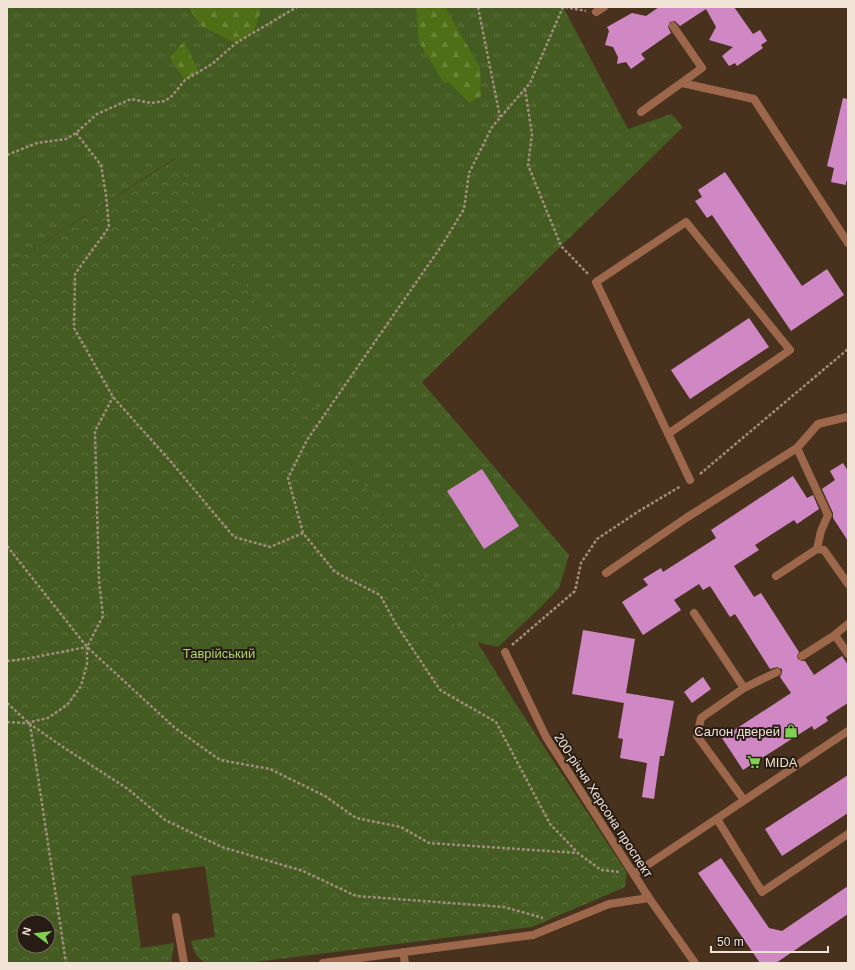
<svg xmlns="http://www.w3.org/2000/svg" width="855" height="970" font-family="Helvetica,sans-serif">
<style>
.grass{fill:url(#grass-tufts)}
.forest{fill:url(#forest-firs)}
.park{fill:url(#park-crowns);fill-rule:evenodd}
.building{fill:#d088c5}
.lines{fill:none;stroke-linecap:round;stroke-linejoin:round}
.path{stroke:#a08d7d;stroke-width:2.5;stroke-dasharray:3 2;stroke-linecap:butt}
.lane{stroke:#9c674b;stroke-width:8}
.street{stroke:#9c674b;stroke-width:8}
.labels{text-anchor:middle;stroke-width:4;stroke-linejoin:round;paint-order:stroke}
.park-label{font-size:13px;fill:#aad769;stroke:#261c13}
.poi-label{font-size:13px;fill:#f2e3d7;stroke:#261c13;text-anchor:end}
.street-label{font-size:13px;fill:#f2e3d7;stroke:#261c13}
</style>
<defs>
<pattern id="grass-tufts" width="24" height="20" patternUnits="userSpaceOnUse"><rect width="24" height="20" fill="#445b21"/><path d="M3 7l-1-3M5 7V3M7 7l1-3M15 17l-1-3M17 17v-4M19 17l1-3" fill="none" stroke="#5f7240"/></pattern>
<pattern id="forest-firs" width="22" height="20" patternUnits="userSpaceOnUse"><rect width="22" height="20" fill="#4f6e16"/><path d="M5 1l3.5 6h-7zM16 11l3.5 6h-7z" fill="#698337"/></pattern>
<pattern id="park-crowns" width="20" height="18" patternUnits="userSpaceOnUse"><rect width="20" height="18" fill="#445b21"/><path d="M2 6a3 3 0 1 1 6 0M12 15a3 3 0 1 1 6 0" fill="none" stroke="#5f7240"/></pattern>
</defs>
<rect width="100%" height="100%" fill="#48321e"/>
<path class="grass" d="M 7,7 L 563,7 L 628,129 L 671,114 L 683,127 L 422,382 L 569,555 L 559,588 L 540,608 L 498,647 L 477,642 L 468,644 L 337,444 L 174,159 L 7,266 Z"/>
<path class="forest" d="M 188,7 L 261,7 L 254,32 L 236,43 L 201,26 Z
M 416,7 L 445,7 L 480,67 L 481,96 L 469,103 L 450,83 L 443,82 L 419,42 Z
M 184,41 L 199,72 L 185,80 L 170,58 Z"/>
<path class="park" d="M 175,159 L 337,444 L 468,644 L 477,642 L 512,698 L 627,873 L 625,887 L 532,927 L 248,963 L 206,963 C 197,959 193,950 191,941 L 215,937 L 205,866 L 131,876 L 141,948 L 174,943 L 171,963 L 7,963 L 7,266 ZM 24,922 L 48,922 L 48,946 L 24,946 Z"/>
<path class="building" d="M 659,7 L 734,7 L 753,34 L 760,30 L 767,41 L 761,45 L 763,48 L 737,66 L 735,63 L 729,66 L 722,56 L 733,47 L 709,40 L 716,27 L 706,9 L 680,26 L 675,21 L 670,22 L 668,27 L 671,33 L 641,54 L 645,59 L 631,69 L 626,62 L 617,64 L 618,57 L 613,47 L 605,45 L 609,31 L 607,27 L 632,13 L 646,16 Z
M 843,98 L 848,99 L 848,182 L 846,181 L 846,185 L 831,182 L 834,168 L 827,166 Z
M 725,172 L 802,286 L 827,269 L 844,295 L 791,331 L 712,215 L 707,218 L 695,201 L 702,197 L 698,190 Z
M 749,318 L 769,347 L 690,399 L 671,370 Z
M 843,463 L 848,471 L 848,541 L 833,518 L 833,513 L 822,489 L 835,480 L 830,471 Z
M 482,469 L 519,526 L 484,549 L 447,491 Z
M 793,476 L 807,498 L 813,495 L 819,509 L 797,524 L 794,520 L 755,545 L 759,550 L 734,566 L 754,597 L 761,593 L 799,652 L 797,656 L 798,659 L 802,661 L 805,661 L 814,675 L 842,656 L 848,665 L 848,703 L 826,717 L 828,721 L 814,730 L 812,726 L 743,770 L 722,738 L 791,693 L 780,677 L 782,673 L 782,669 L 777,667 L 770,669 L 735,614 L 730,617 L 710,586 L 703,590 L 699,584 L 674,600 L 681,610 L 643,635 L 622,602 L 648,585 L 643,579 L 661,568 L 663,572 L 716,538 L 711,530 Z
M 583,630 L 635,639 L 626,693 L 674,701 L 664,756 L 660,756 L 654,799 L 642,797 L 647,763 L 620,758 L 623,739 L 618,738 L 624,703 L 572,694 Z
M 703,677 L 711,689 L 692,703 L 684,692 Z
M 848,775 L 848,813 L 782,856 L 765,829 Z
M 721,858 L 769,928 L 782,931 L 848,886 L 848,914 L 776,963 L 760,963 L 698,873 Z"/>
<g class="lines">
<path class="path" d="M 478,7 L 500,117
M 565,7 L 586,11
M 525,89 L 532,134 L 528,165 L 561,246 L 588,274
M 76,133 L 101,165 L 106,195 L 109,227 L 75,274 L 74,328 L 113,397 L 172,463 L 234,537 L 270,547 L 303,533 L 335,572 L 380,595 L 396,624 L 440,690 L 496,722 L 550,824 L 578,853 L 601,870 L 620,872
M 7,155 L 37,143 L 66,139 L 76,133 L 97,114 L 131,99 L 151,103 L 165,101 L 172,96 L 185,80 L 212,64 L 236,43 L 297,7
M 700,474 L 848,349
M 303,533 L 288,478 L 307,440 L 442,245 L 464,209 L 469,173 L 492,127 L 530,83 L 563,7
M 7,546 L 87,647 L 175,728 L 220,760 L 270,769 L 325,796 L 356,818 L 401,827 L 429,843 L 578,853
M 512,645 L 575,591 L 581,563 L 597,539 L 639,511 L 681,486
M 7,661 L 25,659 L 87,647
M 7,703 L 30,724 L 66,749 L 128,789 L 165,820 L 222,847 L 303,871 L 356,896 L 504,907 L 543,918
M 7,722 L 26,723 L 48,718 L 67,705 L 81,686 L 87,664 L 87,647 L 103,616 L 99,581 L 95,431 L 113,397
M 30,724 L 66,963"/>
<path class="lane" d="M 596,12 L 604,7
M 682,83 L 754,99 L 848,243
M 641,112 L 702,68 L 673,26
M 668,434 L 790,350 L 686,222 L 596,282 L 690,480
M 797,448 L 818,424 L 847,417 L 848,418
M 606,573 L 686,518 L 797,448 L 828,515 L 821,531 L 817,549
M 776,576 L 817,549 L 824,550 L 848,584
M 694,613 L 744,688 L 701,718 L 697,736 L 744,800
M 835,635 L 848,654
M 802,656 L 832,637 L 848,624
M 744,688 L 777,672
M 717,819 L 762,892 L 848,834
M 634,874 L 848,731
M 176,917 L 184,963
M 403,952 L 405,963
M 323,963 L 533,935 L 609,904 L 649,898"/>
<path class="street" d="M 505,652 L 546,737 L 649,898 L 695,963"/>
</g>
<defs>
<g id="shop-bare" transform="scale(1.08)"><path d="M-5-2.5h2.3a2.7 3.5 0 0 1 5.4 0H5L5.5 6h-11ZM-1.5-2.5h3a1.5 2.3 0 0 0-3 0Z" fill="#80d051" stroke="#261c13" stroke-width="2.5" paint-order="stroke"/></g>
<g id="supermarket-bare" transform="scale(1.08)"><path d="M-6-5.5h2.5l.6 2H6L4.5 2H-2.5L-4.4-4H-6ZM-1.5 3.2a1.3 1.3 0 1 0 .1 0ZM3 3.2a1.3 1.3 0 1 0 .1 0Z" fill="#80d051" stroke="#261c13" stroke-width="2.5" paint-order="stroke"/></g>
</defs>
<g fill-rule="evenodd">
<use href="#shop-bare" x="791" y="731"/>
<use href="#supermarket-bare" x="754" y="762"/>
</g>
<g class="labels">
<g class="park-label">
<text x="219" y="658">Таврійський</text>
</g>
<g class="poi-label">
<text x="780" y="736">Салон дверей</text>
<text x="765" y="767" text-anchor="start">MIDA</text>
</g>
<g class="street-label">
<text transform="translate(604 805) rotate(57)" y="5">200-річчя Херсона проспект</text>
</g>
</g>
<rect width="855" height="970" fill="none" stroke="#f2e3d7" stroke-width="16"/>
<g transform="translate(36 934) rotate(285)"><circle r="19" fill="#261c13" stroke="#786c61"/>
<path d="M0-3L7 15L0 10L-7 15Z" fill="#80d051"/>
<text y="-6" font-size="11" font-weight="bold" text-anchor="middle" fill="#f2e3d7">N</text>
</g>
<path d="M711 946v6h117v-6" fill="none" stroke="#f2e3d7" stroke-width="2"/>
<text x="717" y="946" font-size="12" fill="#f2e3d7" stroke="#261c13" stroke-width="3" paint-order="stroke">50 m</text>
</svg>
